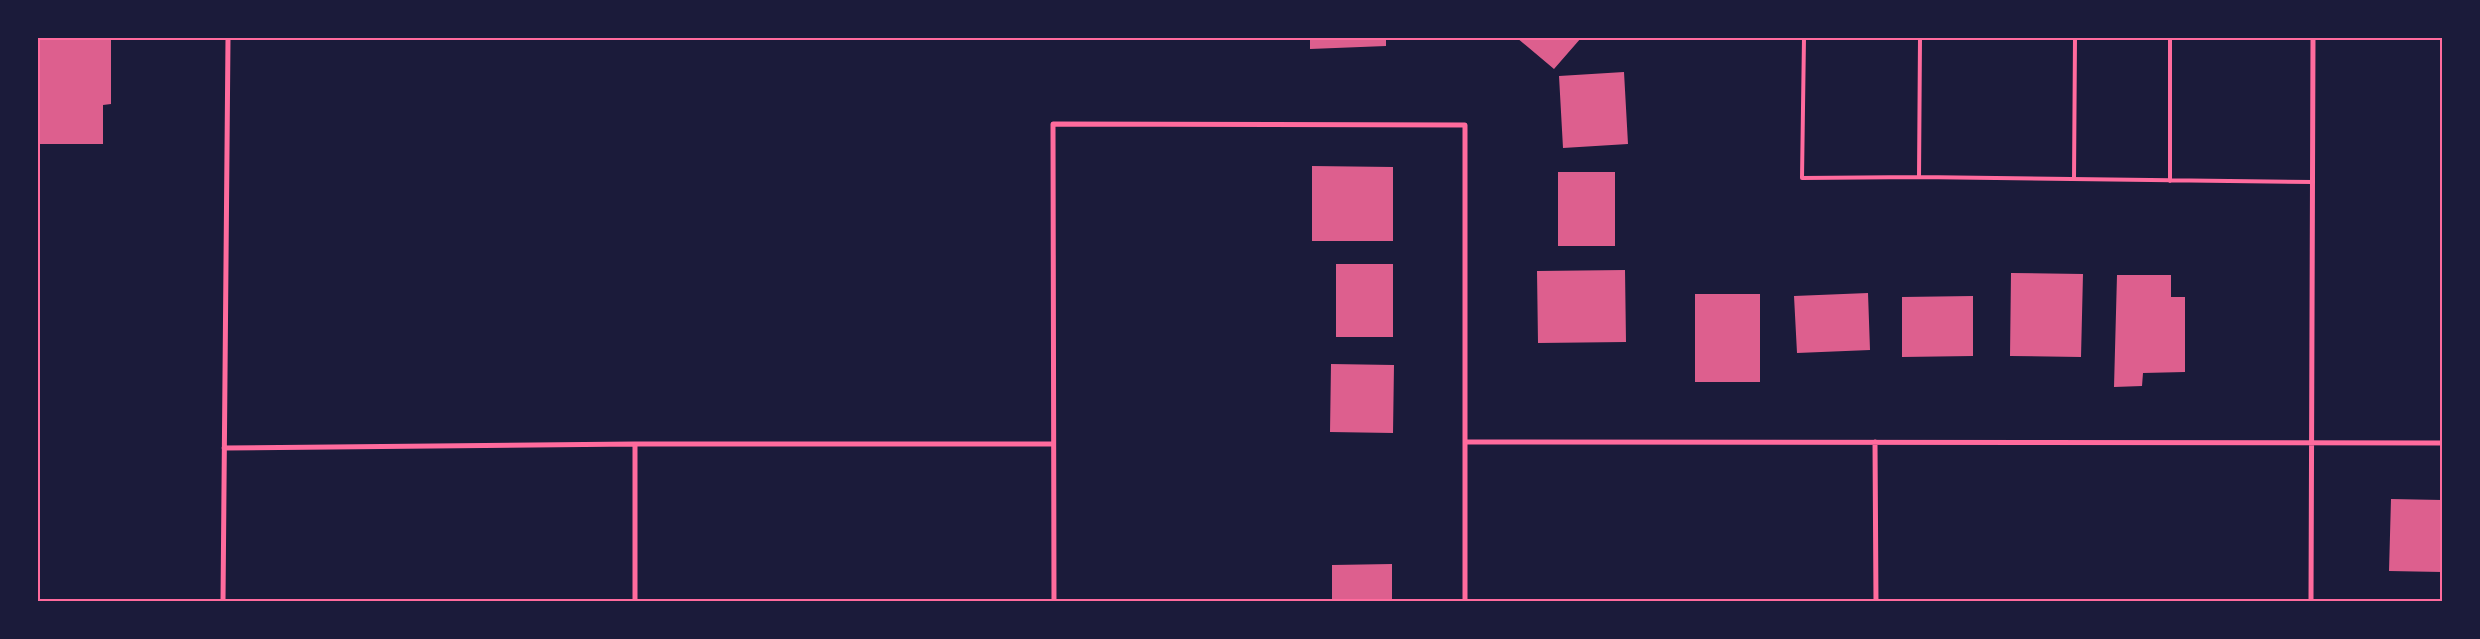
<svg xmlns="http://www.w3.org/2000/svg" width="2480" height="639" font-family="'Fira Sans',sans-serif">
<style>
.building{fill:#dd5f8e}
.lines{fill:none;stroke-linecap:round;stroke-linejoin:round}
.service{stroke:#ff6b9d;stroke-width:4}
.minor{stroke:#ff6b9d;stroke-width:5}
.neatline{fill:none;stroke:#ff6b9d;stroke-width:2}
</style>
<rect width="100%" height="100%" fill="#1b1b3a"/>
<path class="building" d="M 38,38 L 111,38 L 111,104 L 103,105 L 103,144 L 38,144 Z
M 1310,38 L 1386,38 L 1386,46 L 1310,49 Z
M 1517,38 L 1581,38 L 1554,69 Z
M 1624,72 L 1628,144 L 1563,148 L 1559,76 Z
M 1312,166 L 1393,167 L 1393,241 L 1312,241 Z
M 1558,172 L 1615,172 L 1615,246 L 1558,246 Z
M 1336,264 L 1393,264 L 1393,337 L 1336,337 Z
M 1625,270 L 1626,342 L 1538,343 L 1537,271 Z
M 2011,273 L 2083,274 L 2081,357 L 2010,356 Z
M 2117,275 L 2171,275 L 2171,297 L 2185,297 L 2185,372 L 2143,373 L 2142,386 L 2114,387 Z
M 1868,293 L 1870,350 L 1797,353 L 1794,296 Z
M 1695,294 L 1760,294 L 1760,382 L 1695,382 Z
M 1973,296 L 1973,356 L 1902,357 L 1902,297 Z
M 1331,364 L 1394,365 L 1393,433 L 1330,432 Z
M 2391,499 L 2442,500 L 2442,572 L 2389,571 Z
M 1392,564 L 1392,602 L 1332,602 L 1332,565 Z"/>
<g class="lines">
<path class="service" d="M 1804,38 L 1802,178 L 1919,177 L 1920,38
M 1919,177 L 2313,182
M 2074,179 L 2075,38
M 2170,181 L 2170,38"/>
<path class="minor" d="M 1465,442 L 2442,443
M 1875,442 L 1876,602
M 635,444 L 635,602
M 224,448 L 635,444 L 1053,444
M 223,602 L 228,38
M 1054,602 L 1053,124 L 1465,125 L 1465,602
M 2311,602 L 2313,38"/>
</g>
<rect width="2480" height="639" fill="none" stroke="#1b1b3a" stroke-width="78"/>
<rect x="39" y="39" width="2402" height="561" class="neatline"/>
</svg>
